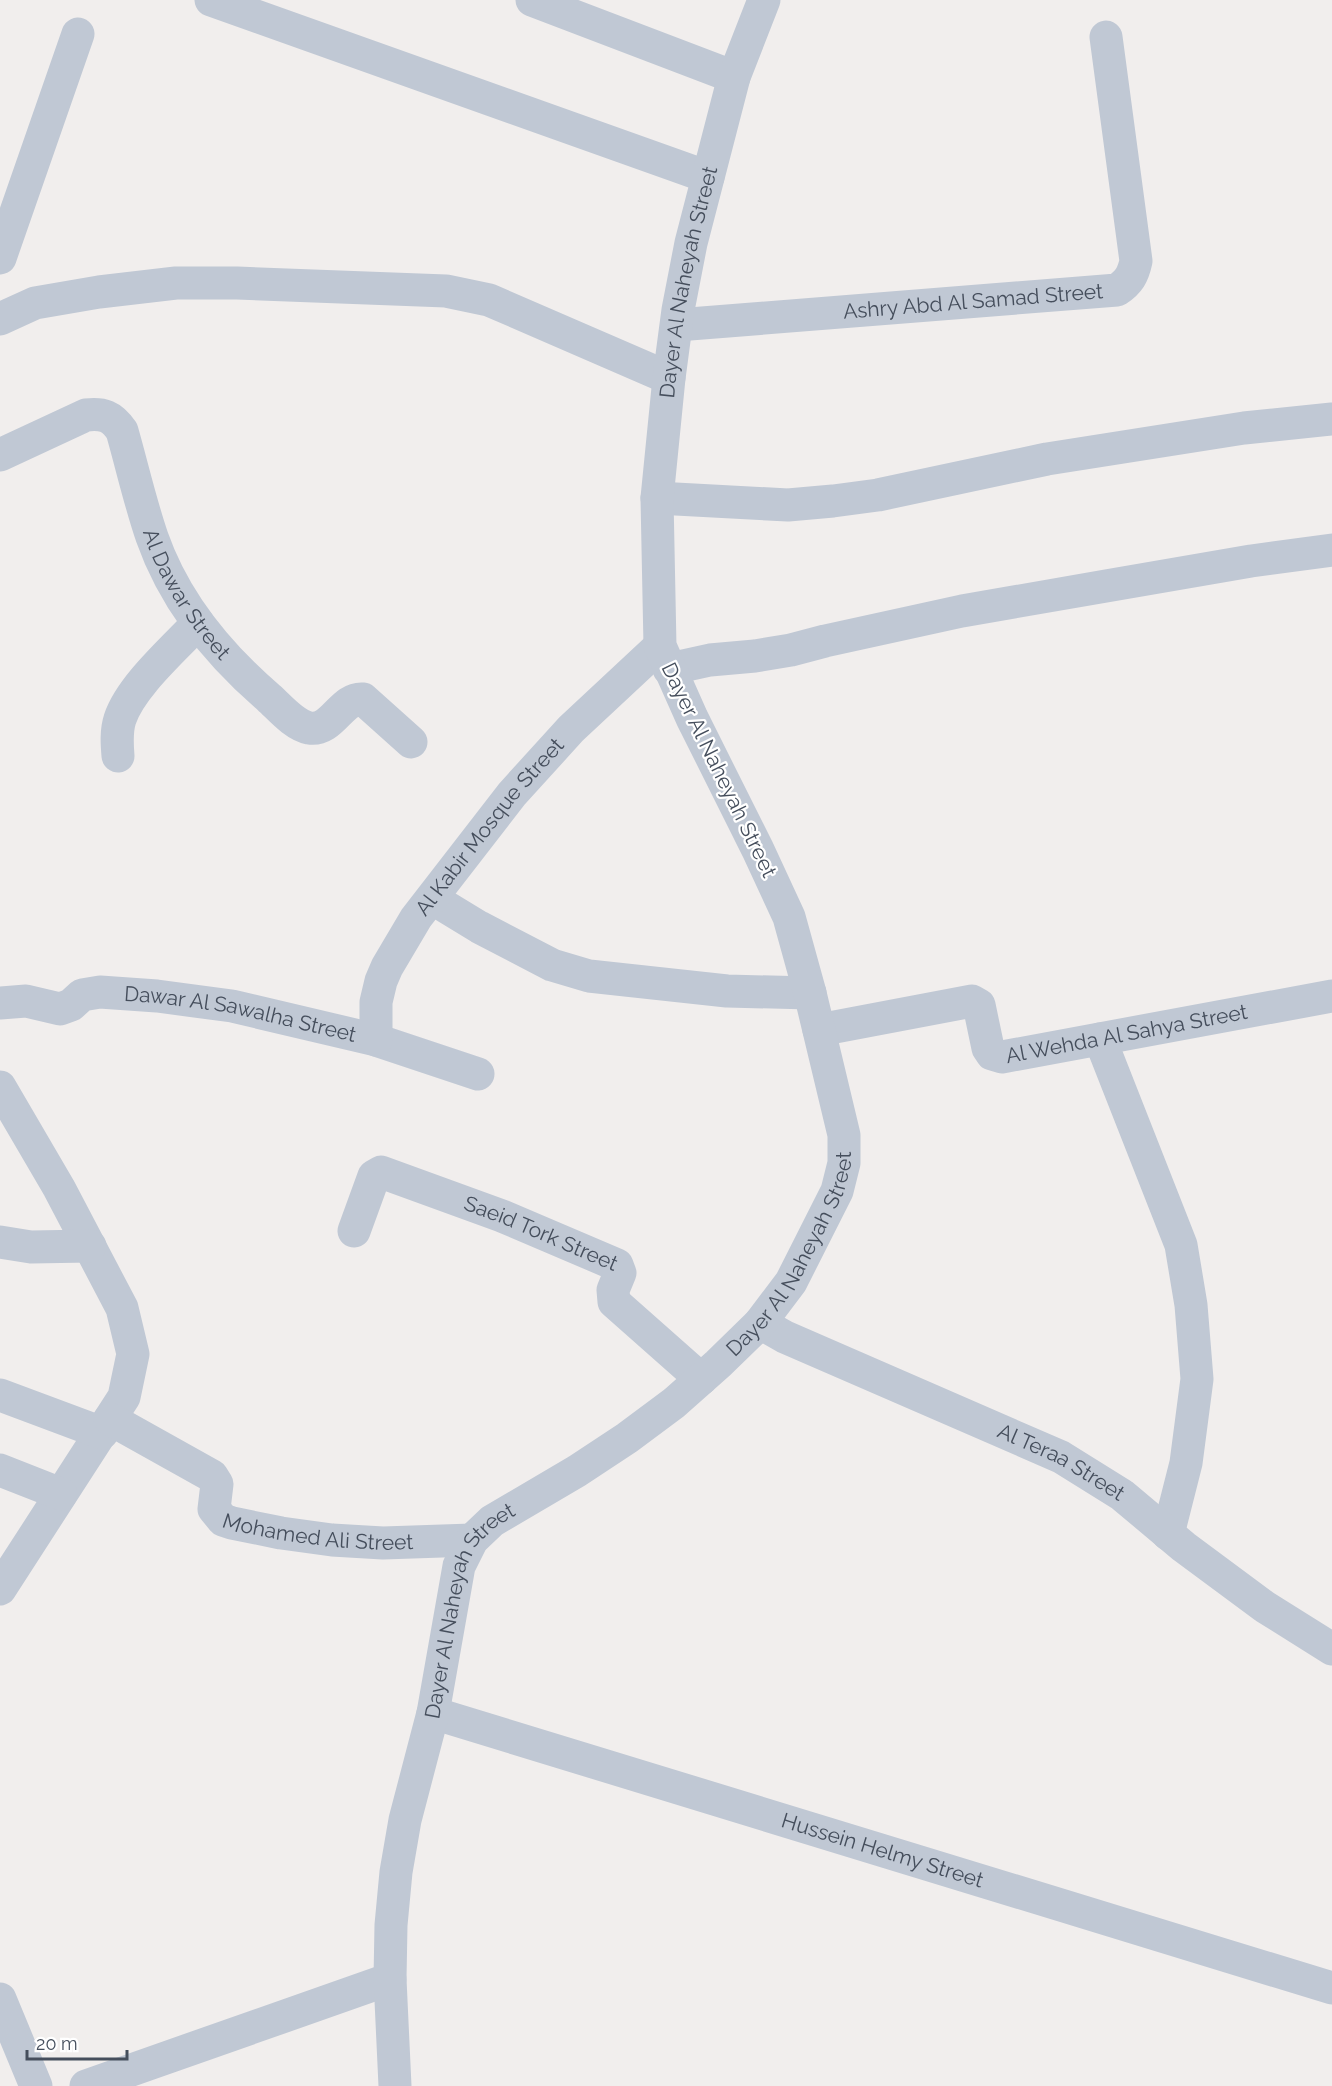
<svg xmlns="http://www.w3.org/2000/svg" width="1332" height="2086" font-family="Raleway,sans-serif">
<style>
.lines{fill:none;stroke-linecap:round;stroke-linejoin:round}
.minor{stroke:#c0c8d4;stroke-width:33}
.labels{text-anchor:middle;stroke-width:4.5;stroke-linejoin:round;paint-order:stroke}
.street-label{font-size:21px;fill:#454e5c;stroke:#fff}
</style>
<rect width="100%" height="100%" fill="#f1eeed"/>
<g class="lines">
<g class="minor">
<path d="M 211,0 L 708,177"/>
<path d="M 532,0 L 734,77"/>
<path d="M 0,258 L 78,34"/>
<path d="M 0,319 L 35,303 L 99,292 L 176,283 L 237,283 L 446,291 L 489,300 L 669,378"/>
<path id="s1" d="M 677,325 L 1117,290 C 1129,282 1133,275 1136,261 L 1106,37"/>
<path id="s2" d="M 0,455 L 86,415 C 103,413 112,416 122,431 C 132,466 140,502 152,537 C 174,600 219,655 269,698 C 280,708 294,725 309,728 C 333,732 341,697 363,699 L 411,742"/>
<path d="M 657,498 L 788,505 L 833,501 L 878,495 L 1047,459 L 1244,428 L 1332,419"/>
<path d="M 669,669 L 710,660 L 755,656 L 791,650 L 825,641 L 962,611 L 1106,586 L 1251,561 L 1332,550"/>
<path d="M 118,756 C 117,744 116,731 120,719 C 131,686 174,649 198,623"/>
<path d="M 433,899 L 479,927 L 552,965 L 589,976 L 727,991 L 810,993"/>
<path id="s3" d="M 0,1003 L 26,1001 L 60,1009 L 71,1005 L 82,995 L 100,992 L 157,996 L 232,1006 L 376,1040 L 478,1074"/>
<path id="s4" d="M 819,1030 L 972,1001 L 979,1005 L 988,1048 L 992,1054 L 1002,1057 L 1332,996"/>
<path d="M 1100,1039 L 1181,1245 L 1191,1305 L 1197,1379 L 1186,1463 L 1168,1534"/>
<path id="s5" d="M 376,1040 L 376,1002 L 381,981 L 387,967 L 416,918 L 512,794 L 571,729 L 660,646"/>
<path d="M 0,1087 L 59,1188 L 122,1308 L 133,1354 L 124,1397 L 0,1589"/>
<path id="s6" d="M 354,1231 L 374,1176 L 381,1172 L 502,1216 L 617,1265 L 620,1273 L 613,1290 L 614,1302 L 701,1379"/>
<path d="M 0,1242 L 31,1247 L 90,1246"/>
<path id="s7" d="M 760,1323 L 785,1337 L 1061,1457 L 1122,1495 L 1184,1547 L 1265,1607 L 1332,1649"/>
<path d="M 0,1395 L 102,1433"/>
<path id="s8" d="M 110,1419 L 212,1476 L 217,1484 L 214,1509 L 223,1520 L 232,1523 L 281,1533 L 332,1540 L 383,1543 L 472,1540"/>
<path d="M 0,1470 L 61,1494"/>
<path id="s9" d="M 433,1713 L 1332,1988"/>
<path d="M 0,1999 L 36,2086"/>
<path d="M 86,2086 L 390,1979"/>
<path id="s10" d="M 395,2086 L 390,1979 L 391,1925 L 396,1872 L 405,1820 L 433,1713 L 459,1566 L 472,1540 L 492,1521 L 577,1471 L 627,1438 L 674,1403 L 718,1364 L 760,1323 L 791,1282 L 837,1191 L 844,1163 L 844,1135 L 810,993 L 789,917 L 758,850 L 692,718 L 660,646 L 657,498 L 669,378 L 678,310 L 691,243 L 734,77 L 764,0"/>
</g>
</g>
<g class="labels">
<g class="street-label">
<text dy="7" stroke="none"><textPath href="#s10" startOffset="2020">Dayer Al Naheyah Street</textPath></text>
<text dy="7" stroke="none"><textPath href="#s1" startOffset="297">Ashry Abd Al Samad Street</textPath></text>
<text dy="7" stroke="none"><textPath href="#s2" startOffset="314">Al Dawar Street</textPath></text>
<text transform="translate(719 770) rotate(64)" y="7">Dayer Al Naheyah Street</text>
<text dy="7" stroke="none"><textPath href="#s5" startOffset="249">Al Kabir Mosque Street</textPath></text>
<text dy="7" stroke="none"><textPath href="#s3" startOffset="248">Dawar Al Sawalha Street</textPath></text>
<text dy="7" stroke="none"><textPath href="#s4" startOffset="352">Al Wehda Al Sahya Street</textPath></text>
<text dy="7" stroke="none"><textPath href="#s6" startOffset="238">Saeid Tork Street</textPath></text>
<text dy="7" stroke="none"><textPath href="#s10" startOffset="994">Dayer Al Naheyah Street</textPath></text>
<text dy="7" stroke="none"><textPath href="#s7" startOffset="332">Al Teraa Street</textPath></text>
<text dy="7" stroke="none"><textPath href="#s8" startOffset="262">Mohamed Ali Street</textPath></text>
<text dy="7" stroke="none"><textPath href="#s10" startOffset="490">Dayer Al Naheyah Street</textPath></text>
<text dy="7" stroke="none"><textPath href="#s9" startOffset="470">Hussein Helmy Street</textPath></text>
</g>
</g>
<path d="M27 2050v9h100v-9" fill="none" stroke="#454e5c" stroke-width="3"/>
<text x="36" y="2050" font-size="18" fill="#454e5c" stroke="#ffffff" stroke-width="4.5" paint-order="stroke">20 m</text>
</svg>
